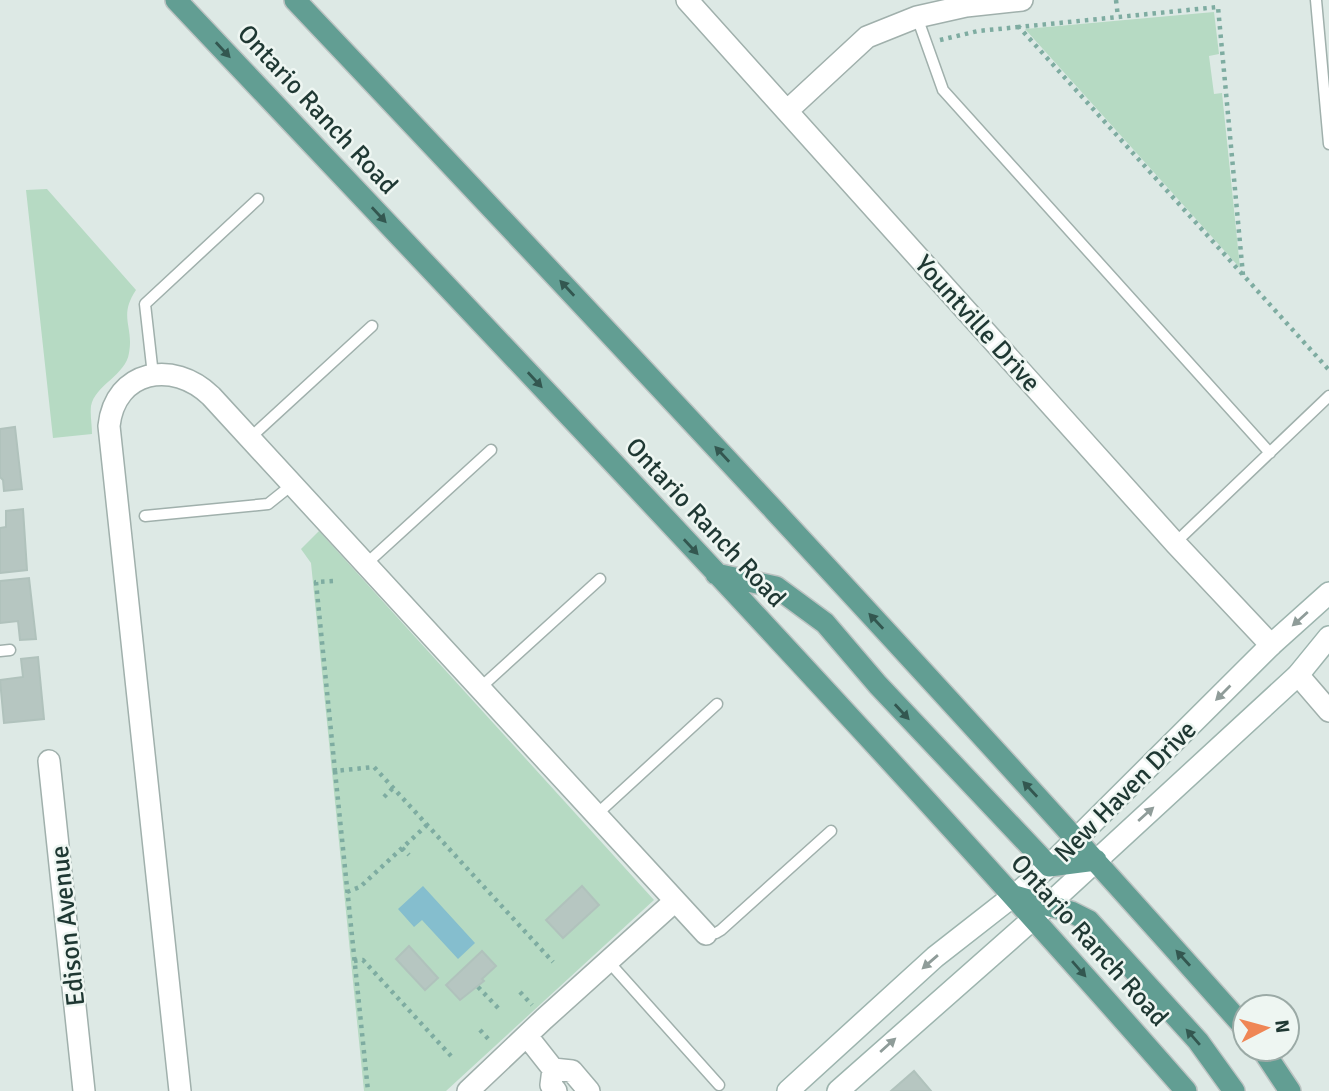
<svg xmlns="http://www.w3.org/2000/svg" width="1329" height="1091" font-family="Signika,sans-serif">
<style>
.green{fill:#b6dac3}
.water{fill:#85bece}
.building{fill:#b6c6c1;stroke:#b0c2bc;stroke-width:2}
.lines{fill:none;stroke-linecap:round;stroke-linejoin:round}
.lane-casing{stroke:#a0b0ac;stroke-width:13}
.street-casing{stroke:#a0b0ac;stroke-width:24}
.secondary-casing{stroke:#9db4ae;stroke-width:24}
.primary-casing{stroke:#bcc3c2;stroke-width:24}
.path{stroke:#7eaca1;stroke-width:4.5;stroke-dasharray:3.5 5;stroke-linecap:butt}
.lane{stroke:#fff;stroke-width:10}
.street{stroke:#fff;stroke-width:21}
.secondary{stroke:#fff;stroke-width:21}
.primary{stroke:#629e93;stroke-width:21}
.oneway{fill:#335750}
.oneway2{fill:#8f9c99}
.labels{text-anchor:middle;stroke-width:5;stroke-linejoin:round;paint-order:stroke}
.street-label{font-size:26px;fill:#1f3833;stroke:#eef6f2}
</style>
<rect width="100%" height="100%" fill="#dde9e5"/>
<path class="green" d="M 1214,12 L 1219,54 L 1209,56 L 1214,94 L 1222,93 L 1240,268 L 1025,29 Z
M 47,189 L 136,290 C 118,317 134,326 129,353 C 126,375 95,385 91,406 C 90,415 92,425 92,434 L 53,438 L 26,190 Z
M 319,531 L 654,900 L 446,1091 L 364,1091 L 311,563 L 301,549 Z"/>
<path class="water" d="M 423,886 L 475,943 L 458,959 L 422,920 L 414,927 L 398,909 Z"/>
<path class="building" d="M 15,427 L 22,489 L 4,491 L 3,480 L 0,477 L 0,429 Z
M 23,509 L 27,570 L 0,573 L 0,528 L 6,527 L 6,511 Z
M 29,578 L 36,639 L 20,640 L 18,621 L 0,623 L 0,581 Z
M 38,657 L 44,719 L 4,723 L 0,680 L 23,677 L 21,659 Z
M 582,886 L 599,905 L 563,938 L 546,920 Z
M 409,946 L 438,978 L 425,990 L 396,959 Z
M 482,951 L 496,966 L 482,979 L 484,981 L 460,1000 L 446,985 Z
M 914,1071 L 931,1091 L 891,1091 Z"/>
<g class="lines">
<g class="lane-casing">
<path id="lane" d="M 1316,0 L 1329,144
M 917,17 L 943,90 L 1270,453
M 153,375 L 145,304 L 258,199
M 250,438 L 372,326
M 145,516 L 268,504 L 293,484
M 1175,543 L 1329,396
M 366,564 L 491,450
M 0,651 L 10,650
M 480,688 L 600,579
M 597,814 L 717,704
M 706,934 L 716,933 L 721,930 L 831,831
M 608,961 L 719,1085"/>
</g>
<g class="street-casing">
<path id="street" d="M 687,0 L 1175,543 L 1271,645
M 787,111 L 867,37 L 917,17 L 966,6 L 1022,0
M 1298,675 L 1329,711
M 49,761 L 84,1091
M 527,1036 L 553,1069 L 551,1085 L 556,1091
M 553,1069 L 572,1071 L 589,1091
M 180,1091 L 109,426 C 115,370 173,359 211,396 L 706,934
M 468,1091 L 544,1019 L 675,901"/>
</g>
<g class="secondary-casing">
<path id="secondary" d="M 788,1091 L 935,957 L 1022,889 L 1049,866 L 1271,645 L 1329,593
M 838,1091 L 1034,918 L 1298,675 L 1329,637"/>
</g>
<g class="primary-casing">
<path id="primary" d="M 176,0 C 516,360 860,718 1186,1091
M 295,0 C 616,339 935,679 1245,1028
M 716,574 L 776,587 L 825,623 L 878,685 L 1049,866 L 1096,860
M 1015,896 L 1071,912 L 1089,921 L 1198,1041 L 1234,1091
M 1262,1049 L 1290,1091"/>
</g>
<path class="path" d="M 1116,0 L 1118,17
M 940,40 L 978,31 L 1019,27
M 1243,275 L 1218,7 L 1019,27 L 1329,370
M 333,581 L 316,582 L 335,771 L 374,767 L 553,962
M 335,771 L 368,1091
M 384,797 L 393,788
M 402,848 L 409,855
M 347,892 L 360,887 L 427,825
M 354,961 L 363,960 L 451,1056
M 478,987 L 501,1011
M 520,992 L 532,1005
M 480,1030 L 491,1042"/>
<use href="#lane" class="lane"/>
<use href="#street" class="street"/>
<use href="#secondary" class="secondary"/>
<use href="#primary" class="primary"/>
</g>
<defs><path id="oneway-solid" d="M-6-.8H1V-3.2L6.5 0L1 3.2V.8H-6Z" transform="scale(1.75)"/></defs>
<g class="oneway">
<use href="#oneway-solid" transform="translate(223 50) rotate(47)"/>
<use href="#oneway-solid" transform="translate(379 215) rotate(47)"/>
<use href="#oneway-solid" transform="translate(567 288) rotate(-133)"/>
<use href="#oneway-solid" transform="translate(535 380) rotate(47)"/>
<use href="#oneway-solid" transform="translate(722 454) rotate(-133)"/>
<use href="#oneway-solid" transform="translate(691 547) rotate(47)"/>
<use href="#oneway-solid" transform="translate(876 621) rotate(-133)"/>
<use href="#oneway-solid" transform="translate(902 712) rotate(47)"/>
<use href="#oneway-solid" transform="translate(1030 789) rotate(-133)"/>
<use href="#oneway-solid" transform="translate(1183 958) rotate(-132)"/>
<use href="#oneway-solid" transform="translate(1079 969) rotate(49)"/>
<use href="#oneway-solid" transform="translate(1193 1037) rotate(-131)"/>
</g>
<g class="oneway2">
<use href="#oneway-solid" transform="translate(1300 619) rotate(138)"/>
<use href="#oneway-solid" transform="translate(1223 693) rotate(135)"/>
<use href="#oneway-solid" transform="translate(1146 814) rotate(-42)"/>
<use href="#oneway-solid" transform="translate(930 962) rotate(139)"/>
<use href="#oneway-solid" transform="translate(888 1045) rotate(-42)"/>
</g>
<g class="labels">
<g class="street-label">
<text transform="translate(318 109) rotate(47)" y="9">Ontario Ranch Road</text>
<text transform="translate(978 323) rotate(48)" y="9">Yountville Drive</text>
<text transform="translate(706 522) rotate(47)" y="9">Ontario Ranch Road</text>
<text transform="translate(1125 791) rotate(-45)" y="9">New Haven Drive</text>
<text transform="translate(67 926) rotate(-96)" y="9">Edison Avenue</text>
<text transform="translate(1090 940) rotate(48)" y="9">Ontario Ranch Road</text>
</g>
</g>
<g transform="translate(1266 1028) rotate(84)"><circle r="33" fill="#eef6f2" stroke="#9baaa6" stroke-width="2"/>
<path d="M0-5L12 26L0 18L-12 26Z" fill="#ef8655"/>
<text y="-10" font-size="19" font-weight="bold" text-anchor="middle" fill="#1f3833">N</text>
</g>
</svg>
